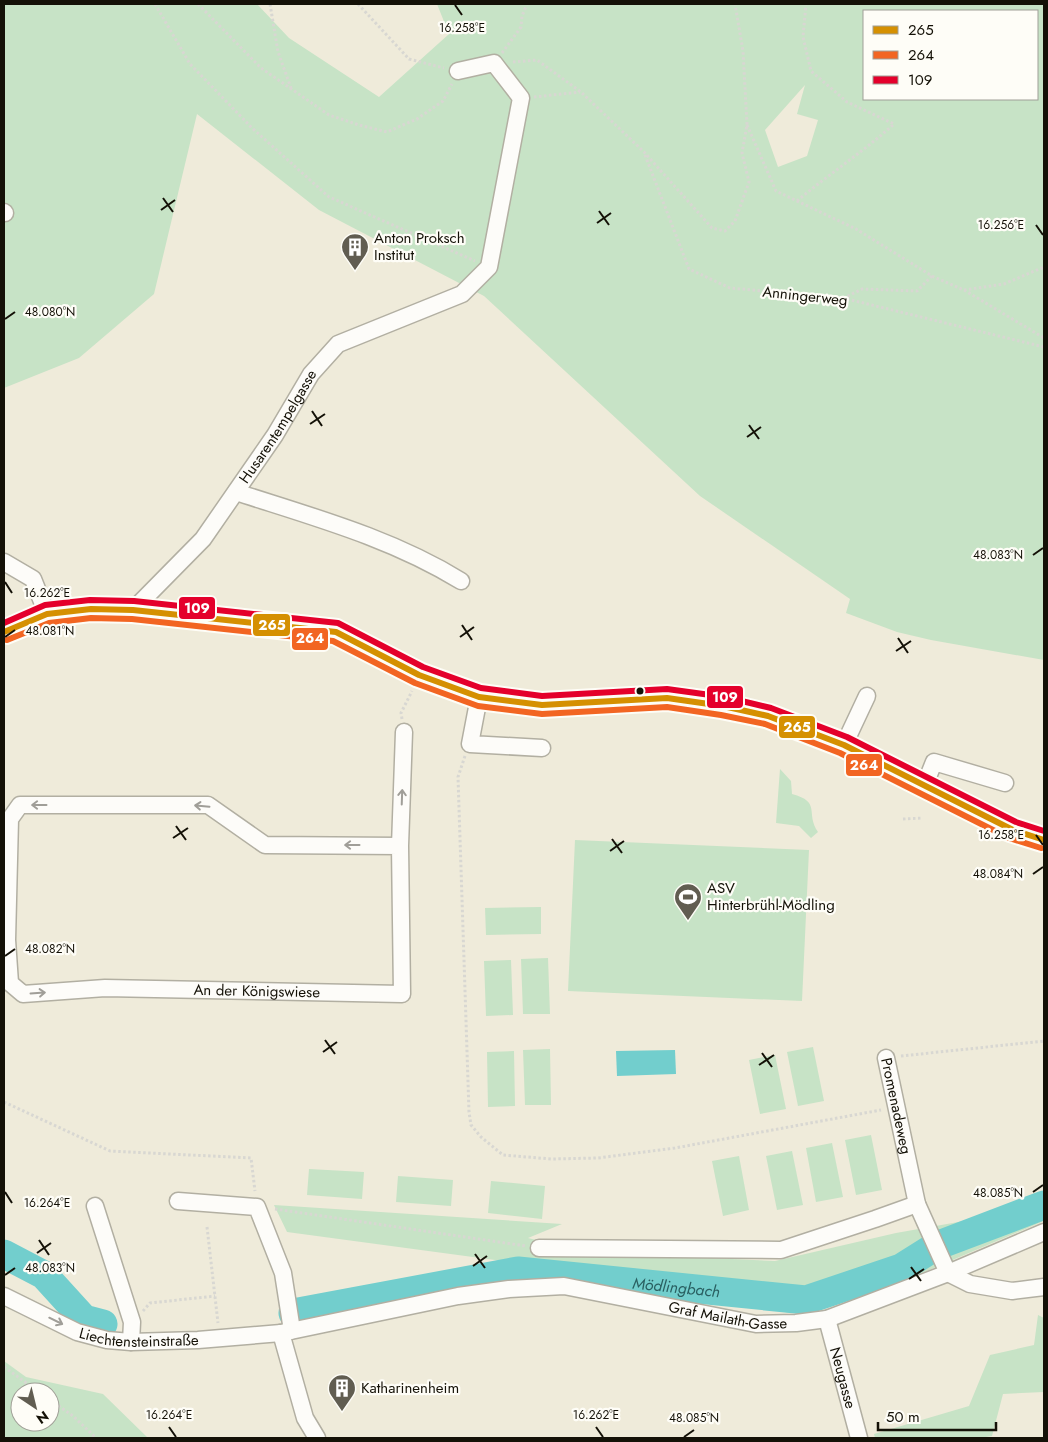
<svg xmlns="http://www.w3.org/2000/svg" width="1048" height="1442" font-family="Jost,sans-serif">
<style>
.green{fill:#c7e3c6;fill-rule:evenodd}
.water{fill:#72cecd}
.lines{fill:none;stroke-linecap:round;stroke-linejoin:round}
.river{stroke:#72cecd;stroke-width:29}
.minor-casing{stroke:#b2afa2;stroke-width:19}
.major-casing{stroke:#b2afa2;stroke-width:22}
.path{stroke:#d8d7d2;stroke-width:3;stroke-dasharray:2.5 2.5;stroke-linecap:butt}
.minor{stroke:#fdfcf9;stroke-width:16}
.major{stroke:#fdfcf9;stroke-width:20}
.bus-1-casing{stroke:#fefdf7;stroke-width:10}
.bus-2-casing{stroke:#fefdf7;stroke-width:10}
.bus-3-casing{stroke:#fefdf7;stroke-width:10}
.bus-1{stroke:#d59001;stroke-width:6}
.bus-2{stroke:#f26522;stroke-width:6}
.bus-3{stroke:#e4002b;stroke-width:6}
.oneway{stroke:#a09e98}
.ticks{fill:none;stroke:#141107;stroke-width:2}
.bus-dot{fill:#141107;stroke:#fefdf7;stroke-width:2}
.labels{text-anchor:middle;stroke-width:4.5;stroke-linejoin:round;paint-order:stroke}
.poi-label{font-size:15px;fill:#141107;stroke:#fefdf7;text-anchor:start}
.street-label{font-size:15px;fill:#141107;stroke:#fefdf7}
.water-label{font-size:16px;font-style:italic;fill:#2a6062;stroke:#fefdf7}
.ticks-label{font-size:12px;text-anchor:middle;fill:#141107;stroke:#fefdf7;stroke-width:4.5;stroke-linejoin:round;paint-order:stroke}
.line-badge{stroke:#fefdf7;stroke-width:2}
.badge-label{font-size:14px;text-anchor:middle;font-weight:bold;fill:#fff}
</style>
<rect width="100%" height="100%" fill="#efebda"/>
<path class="green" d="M 4,4 L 257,4 L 289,38 L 379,97 L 449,34 L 437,4 L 1044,4 L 1044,660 L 931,640 L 897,632 L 846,613 L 850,599 L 700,496 L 484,296 L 319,210 L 197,114 L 154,294 L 79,358 L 4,388 ZM 864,11 L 1037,11 L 1037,99 L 864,99 ZM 805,85 L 797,114 L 818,120 L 807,156 L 778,167 L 765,130 Z
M 780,769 L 791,781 L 792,794 C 822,802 805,813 818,832 L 811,838 L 799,826 L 776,823 Z
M 575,840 L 809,850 L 802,1001 L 568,991 Z
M 541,907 L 541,934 L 486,935 L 485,908 Z
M 548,958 L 550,1014 L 523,1014 L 521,959 Z
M 511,960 L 513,1015 L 486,1016 L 484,961 Z
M 813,1047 L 824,1101 L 798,1106 L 787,1052 Z
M 550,1049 L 551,1105 L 525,1105 L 523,1050 Z
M 514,1051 L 515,1106 L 488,1107 L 487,1052 Z
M 775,1055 L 786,1109 L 760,1114 L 749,1060 Z
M 871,1135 L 882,1190 L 856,1195 L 845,1140 Z
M 832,1143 L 843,1197 L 816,1202 L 806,1148 Z
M 792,1151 L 803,1205 L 777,1210 L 766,1156 Z
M 739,1156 L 749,1210 L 723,1216 L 712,1161 Z
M 309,1169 L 364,1172 L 362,1199 L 307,1195 Z
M 398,1176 L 453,1180 L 451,1206 L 396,1202 Z
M 491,1181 L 545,1186 L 542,1219 L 488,1213 Z
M 1044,1192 L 1044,1221 L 901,1282 L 790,1313 L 532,1265 L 287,1232 L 274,1205 L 562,1224 L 528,1238 L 584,1252 L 775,1261 L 896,1233 L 981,1218 Z
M 1038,1315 L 1044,1318 L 1044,1392 L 1003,1394 L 992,1436 L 980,1438 L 875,1438 L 874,1434 L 969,1406 L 990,1355 L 1034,1345 Z
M 4,1361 L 26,1377 L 103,1394 L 148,1438 L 4,1438 ZM 20,1392 L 50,1392 L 50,1422 L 20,1422 Z"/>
<path class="water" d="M 675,1050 L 676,1074 L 617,1076 L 616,1051 Z"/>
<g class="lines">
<g class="river">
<path d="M 4,1254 L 44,1275 L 84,1319 L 103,1324"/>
<path id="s1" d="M 293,1313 L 518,1271 L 806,1300 L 901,1268 L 936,1246 L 1044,1205"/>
</g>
<g class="minor-casing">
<g id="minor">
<path d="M 4,212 L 5,213"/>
<path d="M 236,492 C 313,517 391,538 461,581"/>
<path d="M 4,562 L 33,579 L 47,614"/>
<path id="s2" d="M 133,610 L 203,539 L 275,435 L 311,374 L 338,344 L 462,294 L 489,267 L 521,98 L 494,63 L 458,71"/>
<path d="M 479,697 L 470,744 L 542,748"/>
<path d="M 844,745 L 867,696"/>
<path d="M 924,787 L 934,762 L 1005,783"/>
<path id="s3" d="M 400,846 L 265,845 L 208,805 L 20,805 L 10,819 L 7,940 L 10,983 L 23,994 L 105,988 L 402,994 L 400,846 L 404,732"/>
<path id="s4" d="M 886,1058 L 917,1204 L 948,1273"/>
<path d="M 178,1201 L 257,1207 L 283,1273 L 291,1324 L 290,1331"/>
<path d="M 95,1206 L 132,1322 L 131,1342"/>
<path d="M 539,1248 L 781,1250 L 875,1219 L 917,1204"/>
<path d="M 948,1273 L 970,1284 L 1012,1291 L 1044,1287"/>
<path id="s5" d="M 4,1296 L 77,1332 L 107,1340 L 131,1342 L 198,1340 L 281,1333 L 458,1296 L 509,1289 L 564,1286 L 756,1324 L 796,1323 L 827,1319 L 948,1273 L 1044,1232"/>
<path id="s6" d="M 827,1319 L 859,1438"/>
<path d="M 281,1333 L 305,1418 L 317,1438"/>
</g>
</g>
<g class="major-casing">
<path id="major" d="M 4,632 L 47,614 L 91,609 L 133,610 L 336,632 L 419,675 L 479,697 L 542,705 L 667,698 L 723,706 L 768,716 L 844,745 L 1013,830 L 1044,840"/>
</g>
<path class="path" d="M 155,4 L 190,64 L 252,128 L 329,197 L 475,261
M 198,4 L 261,68 L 329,115 L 359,125 L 387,132 L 417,119 L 443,101 L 452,84
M 270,4 L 278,52 L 291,88
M 358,4 L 409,59 L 444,68
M 502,53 L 521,27 L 522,16 L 527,4
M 513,62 L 537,60 L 581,92 L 644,152 L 712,228 L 725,231 L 735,221 L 749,182 L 742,153 L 747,125 L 743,51 L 735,4
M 534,97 L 580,92
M 747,125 L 776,191 L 856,229 L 932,276 L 917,291 L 862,289 L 844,298
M 645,155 L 689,269 L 730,288 L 843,298 L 1044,347
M 797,201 C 829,174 863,152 894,124 L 847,102 L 811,71 L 803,37 L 806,4
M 932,276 L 964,290 L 1044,338
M 964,290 L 1004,284 L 1044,267
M 402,719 L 401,713 L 412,691
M 465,756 L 458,777 L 469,1112 L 471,1125 L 481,1137 L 503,1155 L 551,1159 L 598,1158 L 675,1148 L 881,1110
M 903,819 L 923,818
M 901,1056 L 1044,1041
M 4,1102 L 110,1151 L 251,1158 L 255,1191
M 275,1209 L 526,1246
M 207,1227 L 218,1323
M 143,1311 L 150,1303 L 215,1296
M 4,1367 L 39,1392
M 50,1400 L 73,1416 L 96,1438"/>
<use href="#minor" class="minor"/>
<use href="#major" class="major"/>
<g class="bus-1-casing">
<path id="bus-1" d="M 4,632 L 47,614 L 91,609 L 133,610 L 336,632 L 419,675 L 479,697 L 542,705 L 667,698 L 723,706 L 768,716 L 844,745 L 1013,830 L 1044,840"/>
</g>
<g class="bus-2-casing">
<path id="bus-2" d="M 7,640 L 49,623 L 91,618 L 132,619 L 333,641 L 415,683 L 478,706 L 542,714 L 667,707 L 721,715 L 765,724 L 840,753 L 1009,838 L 1041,848"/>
</g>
<g class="bus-3-casing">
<path id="bus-3" d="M 4,623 L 45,605 L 90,600 L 134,601 L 338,623 L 423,667 L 481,688 L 542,696 L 667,689 L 725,697 L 771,708 L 847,737 L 1016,822 L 1044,831"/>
</g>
<use href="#bus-1" class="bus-1"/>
<use href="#bus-2" class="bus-2"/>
<use href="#bus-3" class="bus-3"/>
</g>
<defs><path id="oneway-shaft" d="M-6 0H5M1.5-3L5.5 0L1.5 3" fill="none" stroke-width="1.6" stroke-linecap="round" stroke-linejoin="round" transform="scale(1.25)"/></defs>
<g class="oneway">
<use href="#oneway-shaft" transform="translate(402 797) rotate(-88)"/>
<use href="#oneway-shaft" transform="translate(39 805) rotate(-180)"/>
<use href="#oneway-shaft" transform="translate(202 806) rotate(-175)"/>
<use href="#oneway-shaft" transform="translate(352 845) rotate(-180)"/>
<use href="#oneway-shaft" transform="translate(38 993) rotate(-4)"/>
<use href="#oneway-shaft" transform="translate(56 1321) rotate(26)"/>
</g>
<path class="ticks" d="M 455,5 L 462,15M 163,198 L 173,212M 161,210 L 175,200M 599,211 L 609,225M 597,223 L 611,213M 1036,225 L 1043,235M 5,319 L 15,312M 312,411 L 322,426M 310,424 L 325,414M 749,425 L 759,439M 747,437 L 761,427M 1033,555 L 1043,548M 5,582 L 12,593M 462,625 L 472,640M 5,637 L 15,630M 460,637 L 474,627M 898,638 L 908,653M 896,651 L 911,641M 176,826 L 186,840M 1036,835 L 1043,845M 173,838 L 188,828M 612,839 L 622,853M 610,851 L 624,841M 1033,874 L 1043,867M 5,956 L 15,949M 325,1040 L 335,1054M 323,1052 L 337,1042M 762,1053 L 772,1067M 759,1065 L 774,1055M 5,1192 L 12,1203M 1033,1192 L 1043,1185M 39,1240 L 49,1255M 37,1253 L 51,1243M 475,1254 L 485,1268M 473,1266 L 487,1256M 911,1267 L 921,1281M 5,1275 L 15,1268M 909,1279 L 924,1269M 169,1427 L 176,1437M 596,1427 L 603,1437M 684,1437 L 694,1430"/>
<defs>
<g id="building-pin" transform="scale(1.4375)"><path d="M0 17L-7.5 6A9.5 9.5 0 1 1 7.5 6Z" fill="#615d51" stroke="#fefdf7"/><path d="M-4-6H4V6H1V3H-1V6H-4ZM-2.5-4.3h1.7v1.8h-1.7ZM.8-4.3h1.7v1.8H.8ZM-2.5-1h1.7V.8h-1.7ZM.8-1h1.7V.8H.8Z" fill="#fff"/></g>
<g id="stadium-pin" transform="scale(1.4375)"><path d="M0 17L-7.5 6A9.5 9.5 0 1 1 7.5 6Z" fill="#615d51" stroke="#fefdf7"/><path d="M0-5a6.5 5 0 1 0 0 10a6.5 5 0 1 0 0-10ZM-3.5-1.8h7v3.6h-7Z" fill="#fff"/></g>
</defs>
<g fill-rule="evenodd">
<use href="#building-pin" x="355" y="247"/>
<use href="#stadium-pin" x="688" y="897"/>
<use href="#building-pin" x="342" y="1388"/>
</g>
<circle class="bus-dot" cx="640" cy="691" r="4.5"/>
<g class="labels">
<g class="poi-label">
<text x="374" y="243">Anton Proksch<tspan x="374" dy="17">Institut</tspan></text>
<text x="707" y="893">ASV<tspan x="707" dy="17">Hinterbrühl-Mödling</tspan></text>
<text x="361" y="1393">Katharinenheim</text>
</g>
<g class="street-label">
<text transform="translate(805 296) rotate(6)" y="5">Anningerweg</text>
<text dy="5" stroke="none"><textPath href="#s2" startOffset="235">Husarentempelgasse</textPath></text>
<text dy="5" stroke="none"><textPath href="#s3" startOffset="825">An der Königswiese</textPath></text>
<text dy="5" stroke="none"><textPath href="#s4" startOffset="49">Promenadeweg</textPath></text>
<text dy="5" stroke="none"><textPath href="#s5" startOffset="741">Graf Mailath-Gasse</textPath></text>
<text dy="5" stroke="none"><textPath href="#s5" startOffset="144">Liechtensteinstraße</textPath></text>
<text dy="5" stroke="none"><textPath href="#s6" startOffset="61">Neugasse</textPath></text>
</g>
<g class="water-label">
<text dy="6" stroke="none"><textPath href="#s1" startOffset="388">Mödlingbach</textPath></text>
</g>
</g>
<g class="ticks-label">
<text x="462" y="32">16.258°E</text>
<text x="1001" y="229">16.256°E</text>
<text x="50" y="316">48.080°N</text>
<text x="998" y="559">48.083°N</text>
<text x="47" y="597">16.262°E</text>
<text x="50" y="635">48.081°N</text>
<text x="1001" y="839">16.258°E</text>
<text x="998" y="878">48.084°N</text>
<text x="50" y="953">48.082°N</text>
<text x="998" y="1197">48.085°N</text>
<text x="47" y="1207">16.264°E</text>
<text x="50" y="1272">48.083°N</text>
<text x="169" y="1419">16.264°E</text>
<text x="596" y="1419">16.262°E</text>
<text x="694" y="1422">48.085°N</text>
</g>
<g class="line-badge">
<rect x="178" y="596" width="38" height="24" rx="5" fill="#e4002b"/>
<rect x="252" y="613" width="39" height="24" rx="5" fill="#d59001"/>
<rect x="291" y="627" width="38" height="24" rx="5" fill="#f26522"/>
<rect x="706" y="685" width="38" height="24" rx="5" fill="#e4002b"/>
<rect x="778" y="715" width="38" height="24" rx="5" fill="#d59001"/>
<rect x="845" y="753" width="38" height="24" rx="5" fill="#f26522"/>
</g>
<g class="badge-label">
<text x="197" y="613">109</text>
<text x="272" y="630">265</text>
<text x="310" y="643">264</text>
<text x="725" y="702">109</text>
<text x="797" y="732">265</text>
<text x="864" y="770">264</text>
</g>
<rect width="1048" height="1442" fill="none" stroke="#141107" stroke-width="10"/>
<rect x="863" y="10" width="175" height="90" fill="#fefdf7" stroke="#a09f97"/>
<rect x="873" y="26" width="25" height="8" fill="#d59001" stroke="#a09f97"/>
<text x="908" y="35" font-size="15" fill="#141107">265</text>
<rect x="873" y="51" width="25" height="8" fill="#f26522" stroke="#a09f97"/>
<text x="908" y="60" font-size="15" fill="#141107">264</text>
<rect x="873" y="76" width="25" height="8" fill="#e4002b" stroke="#a09f97"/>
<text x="908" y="85" font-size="15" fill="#141107">109</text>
<g transform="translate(35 1407) rotate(145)"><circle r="24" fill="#fefdf7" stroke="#a09f97"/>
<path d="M0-4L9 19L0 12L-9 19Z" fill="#615d51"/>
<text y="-8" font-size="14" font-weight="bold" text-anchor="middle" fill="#141107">N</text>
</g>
<path d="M878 1422v8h118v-8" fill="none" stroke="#141107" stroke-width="2.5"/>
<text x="886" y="1422" font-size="15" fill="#141107" stroke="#fefdf7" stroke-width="4" paint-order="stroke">50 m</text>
</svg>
